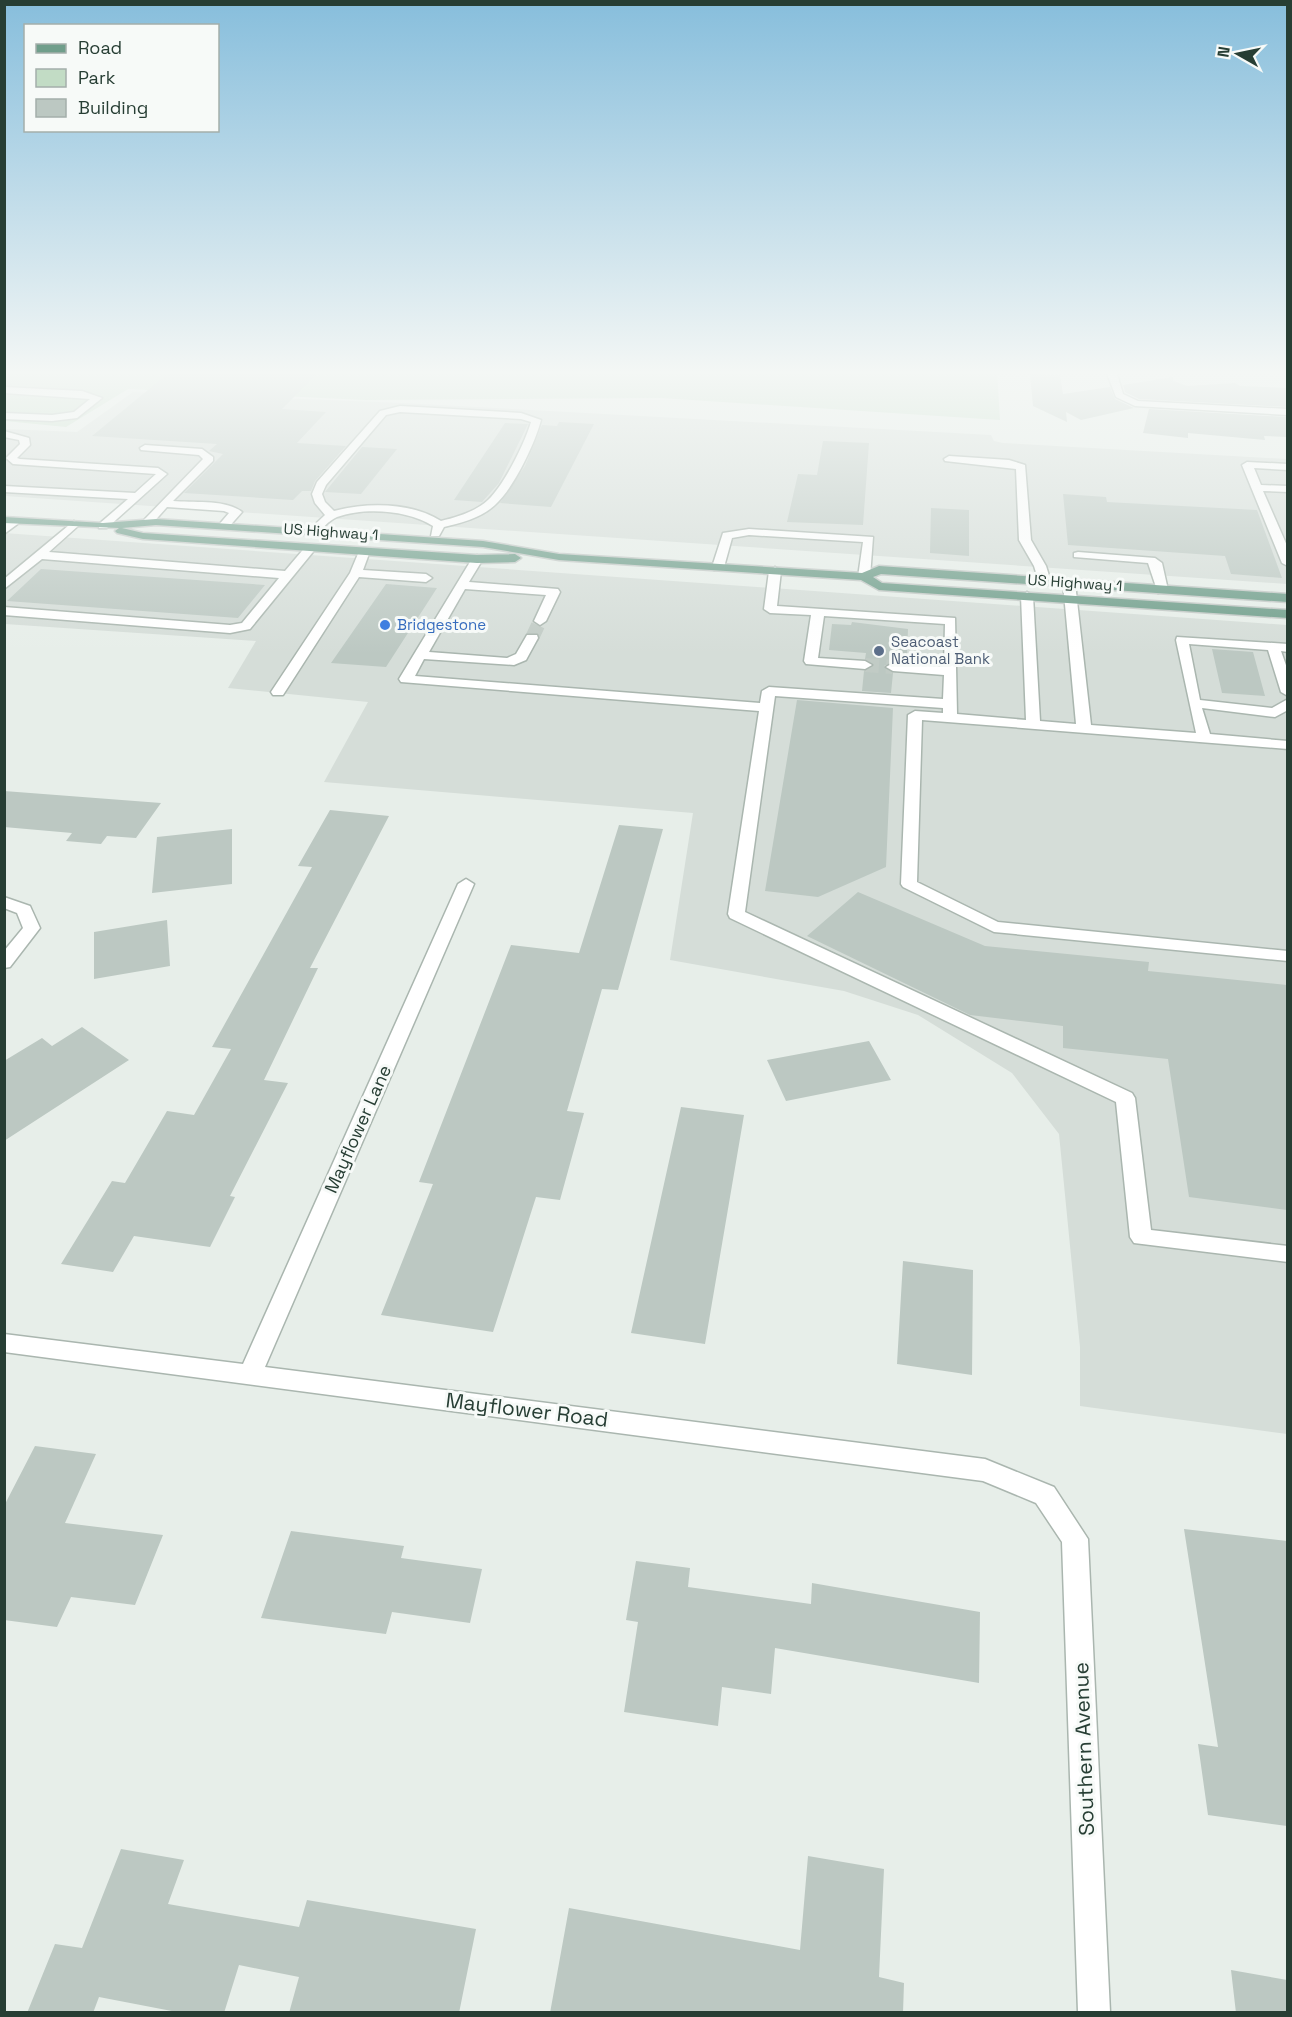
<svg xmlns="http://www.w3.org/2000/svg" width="1292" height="2017" font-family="'Space Grotesk',sans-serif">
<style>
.built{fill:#d5ddd8}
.green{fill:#c2dcc5}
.building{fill:#bcc8c2}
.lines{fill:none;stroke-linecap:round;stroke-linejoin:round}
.minor-tunnel{stroke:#c1cbc5;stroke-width:14;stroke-dasharray:14 7;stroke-linecap:butt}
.minor-casing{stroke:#aab6af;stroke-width:3}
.major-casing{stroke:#c3c9c6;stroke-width:3}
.minor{fill:#fff;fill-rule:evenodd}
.major{fill:#709e8b;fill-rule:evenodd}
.shop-dot{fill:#3f7fe0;stroke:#f7faf8;stroke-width:2}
.service-dot{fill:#5c6f8a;stroke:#f7faf8;stroke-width:2}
.labels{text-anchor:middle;stroke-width:6;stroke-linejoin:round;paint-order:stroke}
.far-street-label{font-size:15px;fill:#273e34;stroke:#f7faf8}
.far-shop-label{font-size:15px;fill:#366cbe;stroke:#f7faf8;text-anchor:start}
.far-service-label{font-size:15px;fill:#4e5e75;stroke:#f7faf8;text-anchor:start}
.street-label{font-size:18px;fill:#273e34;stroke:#f7faf8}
.near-street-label{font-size:21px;fill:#273e34;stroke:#f7faf8}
</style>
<rect width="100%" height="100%" fill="#e7eee9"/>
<path class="built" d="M 133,392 L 402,403 L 991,435 L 994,441 L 1003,443 L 1287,459 L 1287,584 L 5,496 L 5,429 L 77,432 Z
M 4,533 L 1287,625 L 1287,1434 L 1080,1406 L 1080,1347 L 1059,1134 L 1012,1073 L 918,1015 L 844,991 L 670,960 L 693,813 L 324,782 L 368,702 L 228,688 L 256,641 L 5,624 Z"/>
<path class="green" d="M 4,371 L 997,371 L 1000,420 L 661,398 L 365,400 L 128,389 L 66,427 L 5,421 Z"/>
<path class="building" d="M 171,371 L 320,371 L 282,409 L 326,412 L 297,443 L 346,446 L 315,481 L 311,491 L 302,491 L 293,500 L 184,493 L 223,454 L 209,451 L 217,444 L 92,436 Z
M 1030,374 L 1060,375 L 1063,394 L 1110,387 L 1115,399 L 1134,408 L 1081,420 L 1066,412 L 1067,422 L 1033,406 Z
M 1173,377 L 1173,381 L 1187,386 L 1235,383 L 1240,386 L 1287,388 L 1287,407 L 1139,399 L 1125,392 L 1123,385 Z
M 1149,409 L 1287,417 L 1287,437 L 1264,436 L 1265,440 L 1188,433 L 1188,438 L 1143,433 Z
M 559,422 L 594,424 L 551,507 L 500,503 L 525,466 L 542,425 L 557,426 Z
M 505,423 L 528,424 L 499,483 L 482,502 L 454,500 Z
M 823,441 L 869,443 L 863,525 L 787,522 L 798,474 L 817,475 Z
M 362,447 L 397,449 L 361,494 L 325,492 Z
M 1063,494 L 1106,497 L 1107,502 L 1257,510 L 1282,578 L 1231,574 L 1225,556 L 1068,545 Z
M 931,508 L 969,510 L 969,556 L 930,553 Z
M 41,569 L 265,585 L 238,618 L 7,601 Z
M 386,584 L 437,588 L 386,667 L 331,663 Z
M 852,622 L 908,629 L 907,656 L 894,655 L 893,661 L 884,666 L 893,673 L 891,693 L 862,691 L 864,671 L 874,666 L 865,659 L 866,653 L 829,650 L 832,624 L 851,625 Z
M 1212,649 L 1253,652 L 1265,696 L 1222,693 Z
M 797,700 L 893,708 L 886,867 L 818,897 L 765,891 Z
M 4,791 L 161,803 L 136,838 L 107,836 L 101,844 L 66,841 L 72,833 L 4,827 Z
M 330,810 L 389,816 L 310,968 L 318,968 L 264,1080 L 288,1083 L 230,1196 L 235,1197 L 210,1247 L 134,1236 L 113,1272 L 61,1264 L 112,1181 L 125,1183 L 167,1111 L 194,1115 L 231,1049 L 212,1047 L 312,867 L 298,866 Z
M 619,825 L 663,829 L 618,990 L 602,989 L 567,1111 L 584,1113 L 560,1200 L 536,1197 L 493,1332 L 381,1315 L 433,1184 L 419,1182 L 511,945 L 579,953 Z
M 232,829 L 232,884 L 152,893 L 157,837 Z
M 858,892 L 985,946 L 1149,962 L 1148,971 L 1287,985 L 1287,1210 L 1189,1197 L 1168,1059 L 1063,1048 L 1063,1026 L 970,1015 L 807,936 Z
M 167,920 L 170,966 L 94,979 L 94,932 Z
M 82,1027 L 129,1060 L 4,1141 L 4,1061 L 42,1038 L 52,1046 Z
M 869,1041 L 891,1080 L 786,1101 L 767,1060 Z
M 681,1107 L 744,1115 L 705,1344 L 631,1333 Z
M 903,1261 L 973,1270 L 972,1375 L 897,1364 Z
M 35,1446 L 96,1454 L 65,1523 L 163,1535 L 135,1605 L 71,1597 L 57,1627 L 4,1620 L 4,1506 Z
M 1184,1529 L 1287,1541 L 1287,1826 L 1208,1815 L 1198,1744 L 1218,1747 Z
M 291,1531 L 404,1546 L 401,1558 L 482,1569 L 470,1623 L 392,1612 L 386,1634 L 261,1618 Z
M 636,1561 L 690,1568 L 688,1587 L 811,1604 L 812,1583 L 980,1612 L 979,1683 L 775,1648 L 771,1694 L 722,1687 L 718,1726 L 624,1712 L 638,1622 L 626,1620 Z
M 121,1849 L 184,1860 L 168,1904 L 299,1927 L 307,1900 L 476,1929 L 459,2013 L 289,2013 L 299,1977 L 239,1965 L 224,2013 L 182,2013 L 99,1997 L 93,2013 L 27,2013 L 55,1944 L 82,1948 Z
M 808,1856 L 884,1869 L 879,1977 L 904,1983 L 903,2013 L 550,2013 L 569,1908 L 800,1950 Z
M 1231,1970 L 1287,1980 L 1287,2013 L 1236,2013 Z"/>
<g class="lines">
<path class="minor-tunnel" d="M 532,638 L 540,621
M 865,665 L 893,667"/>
<g class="minor-casing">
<path id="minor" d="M 1106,371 L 1116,371 L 1123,394 L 1138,401 L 1288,409 L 1288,415 L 1135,406 L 1116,397 Z
M 4,387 L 82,391 L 102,398 L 77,418 L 52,421 L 4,419 L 4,413 L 52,415 L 74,412 L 90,399 L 4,393 Z
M 400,406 L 521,413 L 541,420 C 535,444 513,489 495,505 C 481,518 461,523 444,527 L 439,536 L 431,536 L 433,526 C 408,510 365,507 337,517 C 328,521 322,529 316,535 L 308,535 L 308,531 L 325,515 L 315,503 L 312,494 L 317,482 L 380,411 ZM 400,412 L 521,419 L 531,422 C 525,443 504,485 488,500 C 475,512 457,517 441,521 C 411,502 367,502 334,511 L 325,502 L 322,494 L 326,485 L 386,415 Z
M 4,431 L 29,438 L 30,445 L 17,458 L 20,459 L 158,468 L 167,474 L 107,528 L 99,528 L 99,524 L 128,499 L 4,492 L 4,486 L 135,493 L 156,474 L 13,464 L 6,458 L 20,444 L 19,440 L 4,437 Z
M 145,445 L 202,449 L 213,457 L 213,461 L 173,501 C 193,503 226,499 242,512 L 227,529 L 217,527 L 229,513 L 224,511 L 167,507 L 151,525 L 143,525 L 143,521 L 203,459 L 199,455 L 141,450 L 140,448 Z
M 949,456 L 1009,460 L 1025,465 L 1031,540 L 1046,566 L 1051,582 L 1049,585 L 1039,582 L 1034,566 L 1019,540 L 1016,469 L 945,461 L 944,459 Z
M 1247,462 L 1288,464 L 1288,470 L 1254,468 L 1261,485 L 1288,486 L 1288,492 L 1263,491 L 1288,548 L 1288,566 L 1282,563 L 1242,465 Z
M 13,518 L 23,520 L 4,534 L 4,525 Z
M 74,521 L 80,524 L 78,526 L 49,552 L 285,571 L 307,545 L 317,547 L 250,629 L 230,633 L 4,615 L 4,607 L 230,625 L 242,623 L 279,578 L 42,559 L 4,589 L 4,579 Z
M 749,529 L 873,537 L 870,577 L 864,581 L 858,577 L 863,542 L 749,535 L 732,538 L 724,567 L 714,570 L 712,567 L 723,533 Z
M 360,549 L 370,551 L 363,570 L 426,574 L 432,578 L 426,582 L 359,577 L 283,695 L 273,695 L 271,692 L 350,573 Z
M 1078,552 L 1155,558 L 1162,563 L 1168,590 L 1158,593 L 1148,563 L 1074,557 L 1074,553 Z
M 477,555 L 483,559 L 469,582 L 558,589 L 560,592 L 546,621 L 540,625 L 534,621 L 546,595 L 465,589 L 429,652 L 507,658 L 516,654 L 527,635 L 537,635 L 538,638 L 526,660 L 514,665 L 424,659 L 415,676 L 760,703 L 762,691 L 769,687 L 943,699 L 944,675 L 893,671 L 886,667 L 893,663 L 944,667 L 945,624 L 824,616 L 818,658 L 865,661 L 872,665 L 865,669 L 806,664 L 804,661 L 811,615 L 770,613 L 764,609 L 769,571 L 775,567 L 781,571 L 777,606 L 955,618 L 957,714 L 1026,720 L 1021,596 L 1027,592 L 1033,596 L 1040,721 L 1076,724 L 1063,583 L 1069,579 L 1075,583 L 1091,725 L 1196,733 L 1176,640 L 1177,637 L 1288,644 L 1288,652 L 1281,651 L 1288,671 L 1288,696 L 1281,692 L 1268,650 L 1189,644 L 1200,700 L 1272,708 L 1288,699 L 1288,710 L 1275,717 L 1202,708 L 1210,734 L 1288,741 L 1288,749 L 922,720 L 917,882 L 998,922 L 1288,951 L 1288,961 L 994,932 L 903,887 L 901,884 L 908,715 L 915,711 L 943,713 L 943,708 L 775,696 L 745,912 L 1132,1093 L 1135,1098 L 1151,1230 L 1288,1246 L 1288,1262 L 1134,1243 L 1130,1237 L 1116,1102 L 730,918 L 728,914 L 759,711 L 401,682 L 399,679 L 473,557 Z
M 466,879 L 474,884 L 265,1367 L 985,1459 L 1054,1487 L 1088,1539 L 1110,2012 L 1078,2012 L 1062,1542 L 1036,1503 L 983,1481 L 4,1352 L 4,1334 L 243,1364 L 458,884 Z
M 4,897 L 30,906 L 40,928 L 10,967 L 4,968 L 4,951 L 23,928 L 17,913 L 4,908 Z"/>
</g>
<g class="major-casing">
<path id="major" d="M 4,517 L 103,523 L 156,519 L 483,541 L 559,554 L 862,573 L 879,566 L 1288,594 L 1288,602 L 881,574 L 873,577 L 882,583 L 1288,610 L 1288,618 L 879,590 L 861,580 L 559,560 L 483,547 L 156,525 L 122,528 L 143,533 L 477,555 L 515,554 L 521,558 L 515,562 L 477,563 L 143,539 L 117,533 L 115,531 L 119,528 L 4,523 Z"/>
</g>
<use href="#minor" class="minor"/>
<use href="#major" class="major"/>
</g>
<linearGradient id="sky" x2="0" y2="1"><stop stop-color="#87bedc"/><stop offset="0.57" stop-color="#f4f7f5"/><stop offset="1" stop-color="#f4f7f5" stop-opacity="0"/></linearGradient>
<rect width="1292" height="654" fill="url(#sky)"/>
<circle class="shop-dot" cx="385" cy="625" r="6"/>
<circle class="service-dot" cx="879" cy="651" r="6"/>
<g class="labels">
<g class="far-street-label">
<text transform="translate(331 532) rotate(4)" y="5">US Highway 1</text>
<text transform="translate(1075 583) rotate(4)" y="5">US Highway 1</text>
</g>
<g class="far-shop-label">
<text x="397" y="630">Bridgestone</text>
</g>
<g class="far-service-label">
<text x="891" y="647">Seacoast<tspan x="891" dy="17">National Bank</tspan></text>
</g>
<g class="street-label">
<text transform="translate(358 1129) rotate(-66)" y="6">Mayflower Lane</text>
</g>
<g class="near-street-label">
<text transform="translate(527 1410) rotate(7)" y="7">Mayflower Road</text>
<text transform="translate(1084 1749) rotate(-92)" y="7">Southern Avenue</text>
</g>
</g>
<rect width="1292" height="2017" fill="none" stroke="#273e34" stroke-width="12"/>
<rect x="24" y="24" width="195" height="108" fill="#f7faf8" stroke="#a4afaa" stroke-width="1.5"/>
<rect x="36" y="44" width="30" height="9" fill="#709e8b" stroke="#a4afaa" stroke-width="1.5"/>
<text x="78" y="54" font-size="18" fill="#273e34">Road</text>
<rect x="36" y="69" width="30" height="18" fill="#c2dcc5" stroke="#a4afaa" stroke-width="1.5"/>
<text x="78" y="84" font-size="18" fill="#273e34">Park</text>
<rect x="36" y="99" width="30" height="18" fill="#bcc8c2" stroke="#a4afaa" stroke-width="1.5"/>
<text x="78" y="114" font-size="18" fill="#273e34">Building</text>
<g transform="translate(1238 54) rotate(279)" stroke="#f7faf8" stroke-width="4.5" paint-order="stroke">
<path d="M0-4.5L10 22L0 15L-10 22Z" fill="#273e34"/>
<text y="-9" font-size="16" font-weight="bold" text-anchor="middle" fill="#273e34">N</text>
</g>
</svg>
